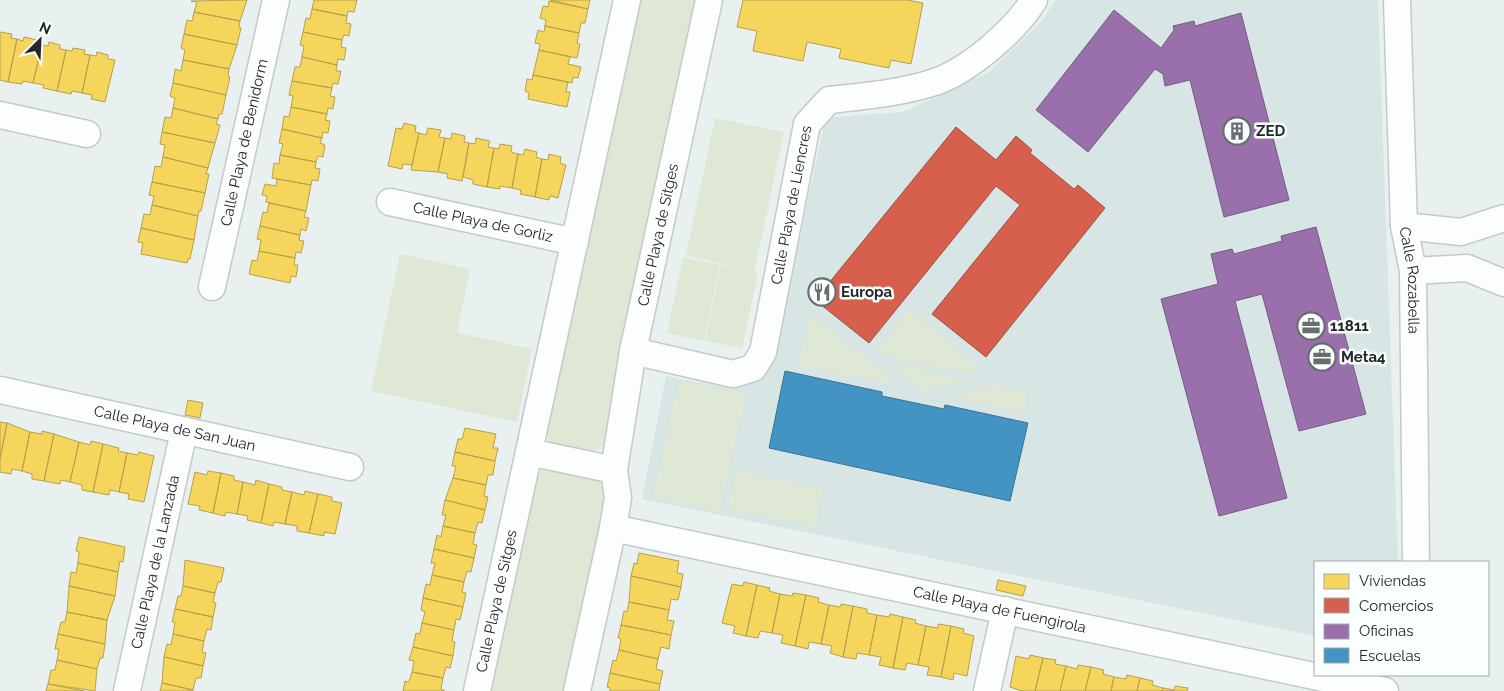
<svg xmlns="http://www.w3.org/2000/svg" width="1504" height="691" font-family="Raleway,sans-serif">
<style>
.built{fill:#d7e5e5}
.green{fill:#dee8d4}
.homes{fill:#f6d55c;stroke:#b7a14c}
.shops{fill:#d6604d;stroke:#a04f42}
.offices{fill:#9970ab;stroke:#765a83}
.schools{fill:#4393c3;stroke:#397394}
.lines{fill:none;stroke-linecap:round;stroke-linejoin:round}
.minor-casing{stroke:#c4caca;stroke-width:29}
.minor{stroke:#fcfdfd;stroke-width:26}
.labels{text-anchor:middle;stroke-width:5;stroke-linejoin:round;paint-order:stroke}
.poi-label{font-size:15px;font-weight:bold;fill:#232727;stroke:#f9fffe;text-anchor:start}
.street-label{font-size:15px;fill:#232727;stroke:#f9fffe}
</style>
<rect width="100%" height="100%" fill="#e9f0f0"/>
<path class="built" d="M 1055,0 L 1378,0 L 1398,562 L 1315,562 L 1315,636 L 642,499 L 666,376 L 733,389 L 754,383 L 764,375 L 774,358 L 824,125 L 833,117 L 903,112 L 989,72 L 1043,20 Z"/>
<path class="green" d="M 638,0 L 697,0 L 603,445 L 592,454 L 572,447 L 551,444 L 544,431 Z
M 715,118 L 784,132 L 754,272 L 758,273 L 742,348 L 705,341 L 721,265 L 741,269 L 686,255 Z
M 400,254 L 470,269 L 457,333 L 532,349 L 517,422 L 371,391 Z
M 683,257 L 720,265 L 704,341 L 667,333 Z
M 909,310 L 977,366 L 971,374 L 877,353 Z
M 811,315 L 890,377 L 888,383 L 798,366 Z
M 891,363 L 968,380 L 923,392 Z
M 679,381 L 746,395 L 719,512 L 653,497 Z
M 993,385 L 1027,393 L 1024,413 L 953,398 Z
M 545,467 L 601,480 L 611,497 L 567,691 L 489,691 L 535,478 Z
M 736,471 L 823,489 L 815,527 L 728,509 Z"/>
<path class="homes" d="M 247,0 L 240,21 L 194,12 L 197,2 L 191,1 Z
M 314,0 L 357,0 L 354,12 L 348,11 L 347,16 L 312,9 Z
M 550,0 L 590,0 L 588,9 Z
M 743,0 L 907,0 L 923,3 L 911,64 L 891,60 L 889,68 L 839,58 L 841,49 L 807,42 L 803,61 L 753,51 L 757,31 L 737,27 Z
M 549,1 L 588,9 L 585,23 L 581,23 L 579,33 L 545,26 L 546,20 L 540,18 L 543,6 L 548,7 Z
M 312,9 L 347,16 L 346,23 L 351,24 L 349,36 L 344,35 L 342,40 L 303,32 L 306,18 L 310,19 Z
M 194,12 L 240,21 L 239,27 L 241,28 L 237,45 L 184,34 L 187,20 L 192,21 Z
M 545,26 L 579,33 L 577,43 L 580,44 L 577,58 L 539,50 L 540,44 L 535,43 L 538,30 L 544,32 Z
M 0,32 L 12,34 L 11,38 L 17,39 L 8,82 L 0,80 Z
M 303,32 L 342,40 L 341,47 L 346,48 L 344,60 L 338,59 L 337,65 L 302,57 L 304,46 L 300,45 Z
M 184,34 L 237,45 L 229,69 L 183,60 L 185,50 L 181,48 Z
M 24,37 L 37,40 L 36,44 L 42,45 L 33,83 L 23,81 L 22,84 L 8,82 L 17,39 L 23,41 Z
M 49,42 L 60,45 L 60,49 L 66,50 L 57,91 L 43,88 L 44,85 L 33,83 L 42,45 L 48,46 Z
M 73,48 L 85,50 L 84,54 L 90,55 L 82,93 L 72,91 L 71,94 L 57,91 L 66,50 L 72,51 Z
M 539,50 L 570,57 L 568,64 L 581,67 L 578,78 L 573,77 L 572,83 L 533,75 Z
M 97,52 L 108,55 L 108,59 L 115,60 L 105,102 L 91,99 L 92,95 L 82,93 L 90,55 L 96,56 Z
M 302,57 L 337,65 L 336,71 L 341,71 L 338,84 L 333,83 L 332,88 L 292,81 L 295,67 L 300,67 Z
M 183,60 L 229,69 L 228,77 L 230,77 L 226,95 L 173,83 L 175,69 L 181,71 Z
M 533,75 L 568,82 L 566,92 L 570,92 L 567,107 L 528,99 L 529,93 L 525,91 L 527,79 L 532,80 Z
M 292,81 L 332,88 L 330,96 L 335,97 L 333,109 L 328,108 L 327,114 L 291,107 L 293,96 L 289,95 Z
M 173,83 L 226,95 L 222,114 L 219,114 L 218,119 L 173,108 L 175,98 L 170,96 Z
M 291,107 L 327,114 L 325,120 L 330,121 L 328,133 L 323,132 L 322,138 L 282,129 L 284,116 L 289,117 Z
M 173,108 L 218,119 L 216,124 L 220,125 L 215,143 L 162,132 L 165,117 L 171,118 Z
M 404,123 L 416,126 L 415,132 L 419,133 L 412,165 L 403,164 L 402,169 L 388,166 L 396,128 L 402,129 Z
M 428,128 L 441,130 L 439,137 L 445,138 L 438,172 L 411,170 L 419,133 L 426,135 Z
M 282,129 L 322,138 L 320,143 L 325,145 L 323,157 L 318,156 L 316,162 L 280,155 L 283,144 L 279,143 Z
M 162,132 L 215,143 L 208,168 L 163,157 L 165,145 L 160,144 Z
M 452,133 L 465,136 L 464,142 L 469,143 L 462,181 L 447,178 L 448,174 L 438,172 L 445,138 L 451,139 Z
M 476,138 L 490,141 L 488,147 L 494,148 L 487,187 L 473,184 L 473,180 L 463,177 L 469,143 L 475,144 Z
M 500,144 L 512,146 L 511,152 L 518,154 L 512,188 L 500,186 L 500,189 L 487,187 L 494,148 L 499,149 Z
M 525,149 L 537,152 L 536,157 L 542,159 L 535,197 L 520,194 L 521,190 L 512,188 L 518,154 L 523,155 Z
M 549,154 L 561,157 L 560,163 L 566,165 L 558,198 L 550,196 L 549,200 L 535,197 L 542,159 L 548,160 Z
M 280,155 L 316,162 L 315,168 L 320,169 L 318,181 L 312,180 L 311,185 L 272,178 L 274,163 L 279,164 Z
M 163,157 L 208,168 L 206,174 L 209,174 L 205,193 L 152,182 L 155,166 L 161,167 Z
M 277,179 L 311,185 L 306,211 L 266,202 L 267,196 L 262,195 L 265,184 L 276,186 Z
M 152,182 L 205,193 L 201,211 L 199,211 L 198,216 L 152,205 L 154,196 L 149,195 Z
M 269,203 L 306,211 L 304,217 L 309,218 L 306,231 L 301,229 L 300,235 L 260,226 L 263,212 L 267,213 Z
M 152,205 L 198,216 L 194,240 L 141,228 L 144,214 L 150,215 Z
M 260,226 L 300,235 L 299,240 L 304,241 L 301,253 L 296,252 L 295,258 L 259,251 L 261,240 L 257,239 Z
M 141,228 L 194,240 L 190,259 L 188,259 L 187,263 L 141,254 L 143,243 L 138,242 Z
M 259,251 L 295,258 L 294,265 L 298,265 L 296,277 L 291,276 L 290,283 L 249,274 L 252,260 L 257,261 Z
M 188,400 L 203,403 L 200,418 L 185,415 Z
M 0,422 L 7,423 L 0,459 Z
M 7,423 L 30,432 L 22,471 L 12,469 L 11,474 L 0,472 L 0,459 Z
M 465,428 L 496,434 L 493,448 L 498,448 L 495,461 L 455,452 L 458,439 L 462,439 Z
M 42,431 L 54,434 L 44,481 L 32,479 L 32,474 L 22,471 L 30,432 L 42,434 Z
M 54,434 L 79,442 L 70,482 L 61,480 L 60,484 L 44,481 Z
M 91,441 L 103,444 L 93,492 L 82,490 L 82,485 L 70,482 L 79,442 L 90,445 Z
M 103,444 L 119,448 L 118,451 L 127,453 L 119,492 L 110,490 L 109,495 L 93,492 Z
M 139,452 L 154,456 L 144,502 L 128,499 L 129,494 L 119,492 L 127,453 L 138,455 Z
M 455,452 L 495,461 L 493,475 L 488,475 L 486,485 L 453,478 L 456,466 L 452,466 Z
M 208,471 L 221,473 L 213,513 L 199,510 L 200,506 L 188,504 L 195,472 L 207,475 Z
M 221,473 L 234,476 L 234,480 L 243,482 L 237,514 L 226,512 L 225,516 L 213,513 Z
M 453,478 L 486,485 L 484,496 L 488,497 L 485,510 L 445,500 Z
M 256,480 L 269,484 L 261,523 L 247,520 L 248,516 L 237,514 L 243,482 L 255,485 Z
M 269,484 L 282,487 L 282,490 L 292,492 L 285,524 L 274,522 L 273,526 L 261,523 Z
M 305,491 L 318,494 L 309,533 L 297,531 L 297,526 L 285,524 L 292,492 L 304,495 Z
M 318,494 L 332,497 L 332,501 L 342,503 L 335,534 L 324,532 L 324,536 L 309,533 Z
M 445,500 L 485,510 L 482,523 L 478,522 L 475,533 L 443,526 L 446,515 L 442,515 Z
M 443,526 L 475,533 L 473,544 L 477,545 L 474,558 L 434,549 L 437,535 L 441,537 Z
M 79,537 L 125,547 L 123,562 L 120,561 L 118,572 L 78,563 L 79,552 L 76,551 Z
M 434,549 L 474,558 L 471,572 L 467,571 L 464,582 L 432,575 L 435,563 L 431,563 Z
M 639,553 L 679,561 L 677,573 L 683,574 L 681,587 L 631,576 L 634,563 L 637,564 Z
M 185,560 L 224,568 L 221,582 L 218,582 L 215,593 L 183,586 Z
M 78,563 L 118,572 L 115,596 L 69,586 L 71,572 L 76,573 Z
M 432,575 L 464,582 L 462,592 L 466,593 L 463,607 L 423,598 L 426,584 L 430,585 Z
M 631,576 L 681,587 L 678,600 L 671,599 L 669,610 L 629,602 Z
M 998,580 L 1026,586 L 1023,596 L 996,590 Z
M 744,582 L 757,585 L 746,636 L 733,633 L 735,626 L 722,623 L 732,584 L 743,586 Z
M 757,585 L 770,588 L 769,591 L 780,594 L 772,633 L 760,631 L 758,638 L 746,636 Z
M 69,586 L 115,596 L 107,620 L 67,612 Z
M 183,586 L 215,593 L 213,602 L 216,603 L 213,617 L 175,609 L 178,596 L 181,596 Z
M 793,593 L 806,595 L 795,646 L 781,643 L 783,635 L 772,633 L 780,594 L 792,596 Z
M 806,595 L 819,598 L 818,602 L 829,605 L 821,644 L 809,642 L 808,649 L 795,646 Z
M 423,598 L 463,607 L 460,620 L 456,619 L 454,630 L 422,623 L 425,612 L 421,610 Z
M 629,602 L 669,610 L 667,620 L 674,621 L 671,635 L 621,625 L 624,611 L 627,612 Z
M 841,604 L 853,606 L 843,657 L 830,653 L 832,646 L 821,644 L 829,605 L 840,607 Z
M 853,606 L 867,609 L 867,613 L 877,615 L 869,655 L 857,653 L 856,659 L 843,657 Z
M 175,609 L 213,617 L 211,630 L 207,629 L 204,641 L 173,634 L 175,622 L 172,622 Z
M 67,612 L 107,620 L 105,644 L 58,634 L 61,622 L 65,622 Z
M 890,614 L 903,617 L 893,668 L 879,665 L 881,657 L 869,655 L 877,615 L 889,617 Z
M 903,617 L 916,620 L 915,623 L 926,626 L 918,665 L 907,663 L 905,670 L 893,668 Z
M 422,623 L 454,630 L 452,641 L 455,642 L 453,656 L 413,647 L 416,633 L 420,634 Z
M 938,624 L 951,626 L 941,677 L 927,675 L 929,667 L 918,665 L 926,626 L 938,628 Z
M 621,625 L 671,635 L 669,649 L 661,647 L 658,659 L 619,650 L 621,639 L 618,638 Z
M 951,626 L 964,629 L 963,633 L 974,636 L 967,676 L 954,673 L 953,680 L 941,677 Z
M 58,634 L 105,644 L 103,658 L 100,658 L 97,669 L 57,660 L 59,649 L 55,649 Z
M 173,634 L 204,641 L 202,652 L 206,653 L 203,666 L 164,657 L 167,644 L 171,645 Z
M 413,647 L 453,656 L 450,668 L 446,667 L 443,678 L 412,672 L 414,661 L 409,660 Z
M 619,650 L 658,659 L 656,669 L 663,671 L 660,684 L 610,673 L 613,660 L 616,661 Z
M 1030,655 L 1043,658 L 1035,691 L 1022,691 L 1010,687 L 1016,656 L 1029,659 Z
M 164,657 L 203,666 L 201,678 L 196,678 L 193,690 L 162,683 Z
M 1043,658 L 1056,660 L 1055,664 L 1066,666 L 1060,691 L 1035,691 Z
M 57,660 L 97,669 L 95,691 L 48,684 L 51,670 L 55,670 Z
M 1078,665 L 1091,667 L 1085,691 L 1060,691 L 1066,666 L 1077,669 Z
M 1091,667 L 1104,670 L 1103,674 L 1114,677 L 1111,691 L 1085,691 Z
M 412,672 L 443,678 L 441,689 L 445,691 L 403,691 L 405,681 L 409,682 Z
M 610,673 L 660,684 L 659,691 L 610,691 L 610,688 L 607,687 Z
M 1127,675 L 1140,678 L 1137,691 L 1111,691 L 1114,677 L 1126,679 Z
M 1140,678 L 1153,681 L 1152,685 L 1163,688 L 1162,691 L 1137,691 Z
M 162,683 L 193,690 L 193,691 L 160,691 Z
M 48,684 L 84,691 L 46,691 Z
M 1175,686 L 1188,688 L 1187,691 L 1162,691 L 1163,688 L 1174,690 Z"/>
<path class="shops" d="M 956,127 L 996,160 L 1016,136 L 1032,150 L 1030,153 L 1074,189 L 1078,185 L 1105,208 L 986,357 L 932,314 L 1020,205 L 996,186 L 869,343 L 815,300 Z"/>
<path class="offices" d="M 1114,10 L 1161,48 L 1174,30 L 1173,26 L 1194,21 L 1195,26 L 1241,13 L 1289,200 L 1224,217 L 1190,80 L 1165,86 L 1163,74 L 1155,69 L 1088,152 L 1036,110 Z
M 1316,227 L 1366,414 L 1299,431 L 1262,294 L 1235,301 L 1287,498 L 1219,516 L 1161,299 L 1218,284 L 1211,254 L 1232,249 L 1234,254 L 1282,241 L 1281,236 Z"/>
<path class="schools" d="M 785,371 L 882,392 L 882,396 L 944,409 L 945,405 L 1028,423 L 1010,501 L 769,448 Z"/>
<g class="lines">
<g class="minor-casing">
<g id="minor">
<path id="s1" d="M 1397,0 L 1404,226 L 1413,271 L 1416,562"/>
<path d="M 0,115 L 87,134"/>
<path id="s2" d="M 390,202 L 575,242"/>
<path d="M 1404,226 L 1461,232 L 1504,218"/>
<path d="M 1413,271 L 1467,268 L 1504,283"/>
<path id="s3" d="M 212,287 L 276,0"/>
<path id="s4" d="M 633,351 L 733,374 L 753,368 L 763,352 L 807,124 L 829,100 C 865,96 901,93 935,82 C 969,70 1015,31 1034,0"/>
<path id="s5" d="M 0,390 L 350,467"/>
<path d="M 529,452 L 614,470"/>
<path id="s6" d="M 613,528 L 1385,691"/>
<path id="s7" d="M 127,691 L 184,431"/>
<path id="s8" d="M 477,691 L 627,0"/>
<path id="s9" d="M 577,691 L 613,528 L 618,498 L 614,470 L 633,351 L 709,0"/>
<path d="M 987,691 L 1005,610"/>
</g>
</g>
<use href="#minor" class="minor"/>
</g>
<defs>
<g id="building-ring" transform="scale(1.4375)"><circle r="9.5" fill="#f9fffe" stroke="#686d6d" stroke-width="1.5"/><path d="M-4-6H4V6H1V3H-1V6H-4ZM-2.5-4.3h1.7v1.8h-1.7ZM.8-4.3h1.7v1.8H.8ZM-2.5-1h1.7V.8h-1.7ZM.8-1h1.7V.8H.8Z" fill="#686d6d"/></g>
<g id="restaurant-ring" transform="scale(1.4375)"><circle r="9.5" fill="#f9fffe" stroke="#686d6d" stroke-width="1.5"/><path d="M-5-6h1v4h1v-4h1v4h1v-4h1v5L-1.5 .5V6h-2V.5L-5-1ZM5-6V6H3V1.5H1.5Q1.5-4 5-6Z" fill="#686d6d"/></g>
<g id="office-ring" transform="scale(1.4375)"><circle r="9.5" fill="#f9fffe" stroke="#686d6d" stroke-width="1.5"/><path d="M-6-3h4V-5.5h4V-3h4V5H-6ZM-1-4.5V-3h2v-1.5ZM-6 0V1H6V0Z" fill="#686d6d"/></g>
</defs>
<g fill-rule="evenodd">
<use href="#building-ring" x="1237" y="131"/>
<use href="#restaurant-ring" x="822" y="292"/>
<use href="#office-ring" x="1311" y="326"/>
<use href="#office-ring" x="1322" y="357"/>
</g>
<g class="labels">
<g class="poi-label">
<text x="1256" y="136">ZED</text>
<text x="841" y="297">Europa</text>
<text x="1330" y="331">11811</text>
<text x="1341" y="362">Meta4</text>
</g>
<g class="street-label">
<text dy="5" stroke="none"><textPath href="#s3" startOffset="148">Calle Playa de Benidorm</textPath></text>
<text dy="5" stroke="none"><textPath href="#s4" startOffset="292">Calle Playa de Liencres</textPath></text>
<text dy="5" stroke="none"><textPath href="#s2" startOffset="95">Calle Playa de Gorliz</textPath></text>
<text dy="5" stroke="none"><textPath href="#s9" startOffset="465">Calle Playa de Sitges</textPath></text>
<text dy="5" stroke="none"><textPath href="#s1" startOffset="281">Calle Rozabella</textPath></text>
<text dy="5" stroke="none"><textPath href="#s5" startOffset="179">Calle Playa de San Juan</textPath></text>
<text dy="5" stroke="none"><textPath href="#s7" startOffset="132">Calle Playa de la Lanzada</textPath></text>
<text dy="5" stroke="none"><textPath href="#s8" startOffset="92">Calle Playa de Sitges</textPath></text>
<text dy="5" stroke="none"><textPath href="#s6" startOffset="395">Calle Playa de Fuengirola</textPath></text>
</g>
</g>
<rect x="1314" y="561" width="175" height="115" fill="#f9fffe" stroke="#a3a9a8"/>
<rect x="1324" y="574" width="25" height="15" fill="#f6d55c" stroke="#a3a9a8"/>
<text x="1359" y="586" font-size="15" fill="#232727">Viviendas</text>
<rect x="1324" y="598" width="25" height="15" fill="#d6604d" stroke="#a3a9a8"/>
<text x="1359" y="611" font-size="15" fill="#232727">Comercios</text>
<rect x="1324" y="624" width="25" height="15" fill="#9970ab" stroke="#a3a9a8"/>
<text x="1359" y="636" font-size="15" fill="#232727">Oficinas</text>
<rect x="1324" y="648" width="25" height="15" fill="#4393c3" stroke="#a3a9a8"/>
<text x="1359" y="661" font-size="15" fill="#232727">Escuelas</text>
<g transform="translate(40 40) rotate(24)" stroke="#f9fffe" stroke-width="4" paint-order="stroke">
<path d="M0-4L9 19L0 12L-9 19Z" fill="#232727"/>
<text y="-8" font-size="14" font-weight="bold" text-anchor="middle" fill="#232727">N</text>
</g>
</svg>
